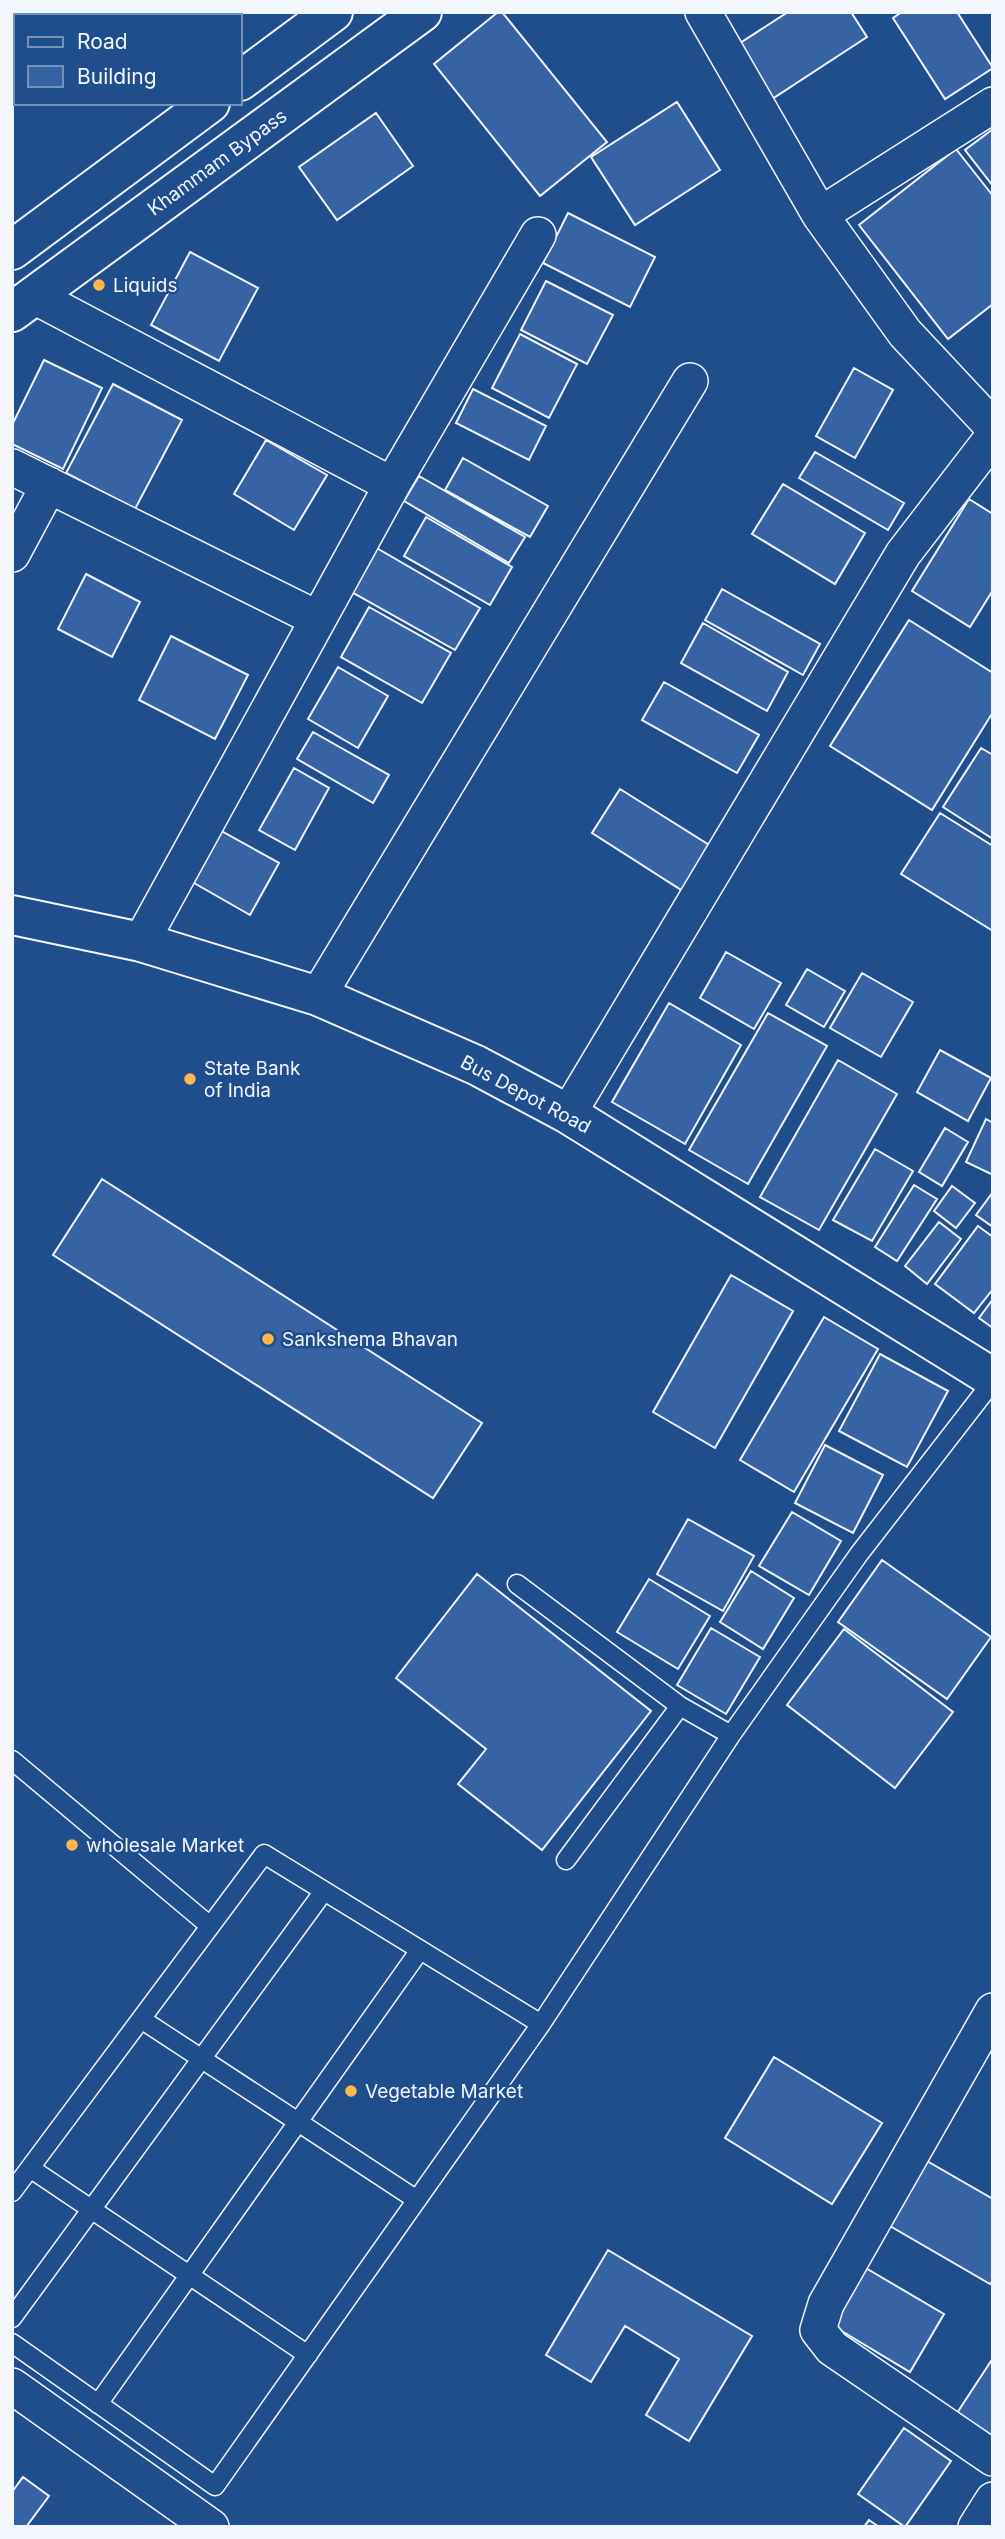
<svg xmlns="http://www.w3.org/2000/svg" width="1005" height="2539" font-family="Inter,sans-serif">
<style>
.building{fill:#3563a3;stroke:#f2f6ff;stroke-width:2}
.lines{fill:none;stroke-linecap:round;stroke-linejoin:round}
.service-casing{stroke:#f2f6ff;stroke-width:21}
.minor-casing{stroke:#f2f6ff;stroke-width:38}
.tertiary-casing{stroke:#f2f6ff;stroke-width:42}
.trunk-casing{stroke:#f2f6ff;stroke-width:42}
.service{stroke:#1f4e8c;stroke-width:18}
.minor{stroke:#1f4e8c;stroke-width:35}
.tertiary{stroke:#1f4e8c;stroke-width:38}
.trunk{stroke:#1f4e8c;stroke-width:38}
.poi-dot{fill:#ffb74d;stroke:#1f4e8c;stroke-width:2.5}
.labels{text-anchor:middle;stroke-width:5;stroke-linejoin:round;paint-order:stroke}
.street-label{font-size:19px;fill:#f2f6ff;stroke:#1f4e8c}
.poi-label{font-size:19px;fill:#f2f6ff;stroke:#1f4e8c;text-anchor:start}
</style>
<rect width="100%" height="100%" fill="#1f4e8c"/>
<path class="building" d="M 14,12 L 181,12 L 185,16 L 17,16 Z
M 498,12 L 502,12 L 607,142 L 540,196 L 434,64 Z
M 788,12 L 851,12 L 867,37 L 772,99 L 737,45 Z
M 902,12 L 957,12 L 993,68 L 945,99 L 893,18 Z
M 677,102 L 720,170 L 635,225 L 591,157 Z
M 376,113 L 413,166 L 337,220 L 299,167 Z
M 993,129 L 993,186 L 965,150 Z
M 956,149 L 993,196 L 993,304 L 948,339 L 859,225 Z
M 568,213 L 655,257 L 630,307 L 543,263 Z
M 190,252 L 258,288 L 219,361 L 151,325 Z
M 546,281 L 613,315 L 587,364 L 521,330 Z
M 520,334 L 577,364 L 549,418 L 492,388 Z
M 44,360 L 102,388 L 63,469 L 12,444 L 12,425 Z
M 854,368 L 893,390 L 855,458 L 816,436 Z
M 113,384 L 182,420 L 135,509 L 66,473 Z
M 473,389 L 546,426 L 529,460 L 456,423 Z
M 266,440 L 327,475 L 294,530 L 234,494 Z
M 815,452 L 904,503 L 888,530 L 799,478 Z
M 463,458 L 548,506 L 530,537 L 445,490 Z
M 419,476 L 525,537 L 509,563 L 404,501 Z
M 783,484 L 865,533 L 835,584 L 752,534 Z
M 969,499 L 993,514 L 993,590 L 970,627 L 912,591 Z
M 426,517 L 512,567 L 490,605 L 404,556 Z
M 375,547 L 480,608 L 455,650 L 350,591 Z
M 86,574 L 140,602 L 112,657 L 58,629 Z
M 722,589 L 820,644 L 803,675 L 705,620 Z
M 369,607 L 451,653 L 422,703 L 341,657 Z
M 909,620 L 993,673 L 993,712 L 932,810 L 830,746 Z
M 703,623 L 788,672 L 767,711 L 681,663 Z
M 171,636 L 248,675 L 215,739 L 139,700 Z
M 338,667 L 388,696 L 358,748 L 308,719 Z
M 664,682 L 759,735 L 737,773 L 642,720 Z
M 313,732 L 389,775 L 373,803 L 297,759 Z
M 981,748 L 993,755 L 993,839 L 943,807 Z
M 294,768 L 329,788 L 295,850 L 259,830 Z
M 620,789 L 714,848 L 686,893 L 592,833 Z
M 940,813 L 993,846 L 993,931 L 901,874 Z
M 216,828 L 279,863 L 250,915 L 187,879 Z
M 726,952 L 781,983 L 754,1029 L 700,998 Z
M 807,969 L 845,991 L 824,1027 L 786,1005 Z
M 862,973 L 913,1002 L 881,1057 L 830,1028 Z
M 669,1003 L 741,1045 L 685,1144 L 612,1102 Z
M 768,1013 L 827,1046 L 748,1184 L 689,1150 Z
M 940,1050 L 991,1078 L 968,1121 L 917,1092 Z
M 838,1060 L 897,1094 L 819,1230 L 760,1197 Z
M 986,1119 L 993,1123 L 993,1175 L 966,1162 Z
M 945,1128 L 968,1142 L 942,1186 L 919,1172 Z
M 875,1149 L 913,1171 L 872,1241 L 833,1220 Z
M 102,1179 L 482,1423 L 433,1498 L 53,1255 Z
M 914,1185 L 937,1199 L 897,1261 L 875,1247 Z
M 952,1186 L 975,1203 L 956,1228 L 934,1211 Z
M 993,1192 L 993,1227 L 976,1215 Z
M 939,1222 L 961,1239 L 927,1284 L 905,1266 Z
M 978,1226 L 993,1237 L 993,1289 L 974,1313 L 935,1284 Z
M 731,1275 L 793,1311 L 715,1448 L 653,1412 Z
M 993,1299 L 993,1328 L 979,1318 Z
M 824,1317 L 878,1349 L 794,1492 L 740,1460 Z
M 880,1354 L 948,1391 L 907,1467 L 839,1431 Z
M 825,1445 L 883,1475 L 853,1533 L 795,1503 Z
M 792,1512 L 841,1541 L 809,1595 L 759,1566 Z
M 688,1519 L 754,1556 L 723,1611 L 657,1574 Z
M 882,1560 L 991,1637 L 947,1699 L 838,1622 Z
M 751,1571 L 794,1598 L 763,1649 L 720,1622 Z
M 477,1574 L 651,1711 L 542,1850 L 458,1784 L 486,1749 L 396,1678 Z
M 649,1579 L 710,1616 L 678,1669 L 617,1632 Z
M 711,1628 L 760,1657 L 726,1714 L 677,1685 Z
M 844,1629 L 953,1712 L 895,1788 L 787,1705 Z
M 774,2057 L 882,2123 L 832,2204 L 725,2138 Z
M 920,2157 L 993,2199 L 993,2280 L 990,2284 L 883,2222 Z
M 608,2250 L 752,2336 L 689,2441 L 646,2415 L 679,2359 L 625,2326 L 591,2382 L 546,2355 Z
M 864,2267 L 944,2314 L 910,2372 L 830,2324 Z
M 993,2358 L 993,2436 L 957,2413 Z
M 904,2428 L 951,2461 L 905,2527 L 858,2494 Z
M 23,2477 L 49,2496 L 26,2527 L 12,2527 L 12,2492 Z
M 869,2520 L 879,2527 L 864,2527 Z"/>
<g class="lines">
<g class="service-casing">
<path id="service" d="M 517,1584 L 680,1706 L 731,1735
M 12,1760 L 210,1926
M 566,1860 L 680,1706
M 141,2019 L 417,2200
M 30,2168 L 308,2355
M 12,2192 L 264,1854 L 541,2024
M 12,2318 L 324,1891
M 12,2343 L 215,2486 L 541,2024 L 731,1735 L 859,1554 L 993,1381
M 98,2404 L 420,1950"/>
</g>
<g class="minor-casing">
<path id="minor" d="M 703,12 L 820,215 L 905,333 L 993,427
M 820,215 L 993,105
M 34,296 L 392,485
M 12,467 L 318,619
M 12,554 L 49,485
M 141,942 L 392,485 L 538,235
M 318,996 L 690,381
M 568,1114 L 903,554 L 993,437
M 993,2011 L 826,2304 L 818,2330 L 832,2348 L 993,2458
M 12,2386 L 211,2527
M 976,2527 L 993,2500"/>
</g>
<g class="tertiary-casing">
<path id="tertiary" d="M 12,915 L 141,942 L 318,996 L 476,1065 L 568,1114 L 993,1378"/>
</g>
<g class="trunk-casing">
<path id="trunk" d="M 240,81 L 333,12
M 12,250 L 210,103
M 12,312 L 422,12"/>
</g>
<use href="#service" class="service"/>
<use href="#minor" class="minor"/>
<use href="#tertiary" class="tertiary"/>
<use href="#trunk" class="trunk"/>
</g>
<g class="poi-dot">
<circle cx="99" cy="285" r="7"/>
<circle cx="190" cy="1079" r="7"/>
<circle cx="268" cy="1339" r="7"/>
<circle cx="72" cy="1845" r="7"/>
<circle cx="351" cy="2091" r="7"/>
</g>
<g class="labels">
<g class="street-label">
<text transform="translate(217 162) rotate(-36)" y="7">Khammam Bypass</text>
<text transform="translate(526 1094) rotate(28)" y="7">Bus Depot Road</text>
</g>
<g class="poi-label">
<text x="113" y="292">Liquids</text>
<text x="204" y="1075">State Bank<tspan x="204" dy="22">of India</tspan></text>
<text x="282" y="1346">Sankshema Bhavan</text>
<text x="86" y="1852">wholesale Market</text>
<text x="365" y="2098">Vegetable Market</text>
</g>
</g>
<rect width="1005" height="2539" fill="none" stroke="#f2f6ff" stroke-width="28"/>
<rect x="14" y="14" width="228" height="91" fill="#1f4e8c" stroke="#7391ba" stroke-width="2"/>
<rect x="28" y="37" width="35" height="10" fill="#1f4e8c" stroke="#7391ba" stroke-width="2"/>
<text x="77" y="49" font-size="21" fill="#f2f6ff">Road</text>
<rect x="28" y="66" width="35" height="21" fill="#3563a3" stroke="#7391ba" stroke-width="2"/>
<text x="77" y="84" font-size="21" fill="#f2f6ff">Building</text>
</svg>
